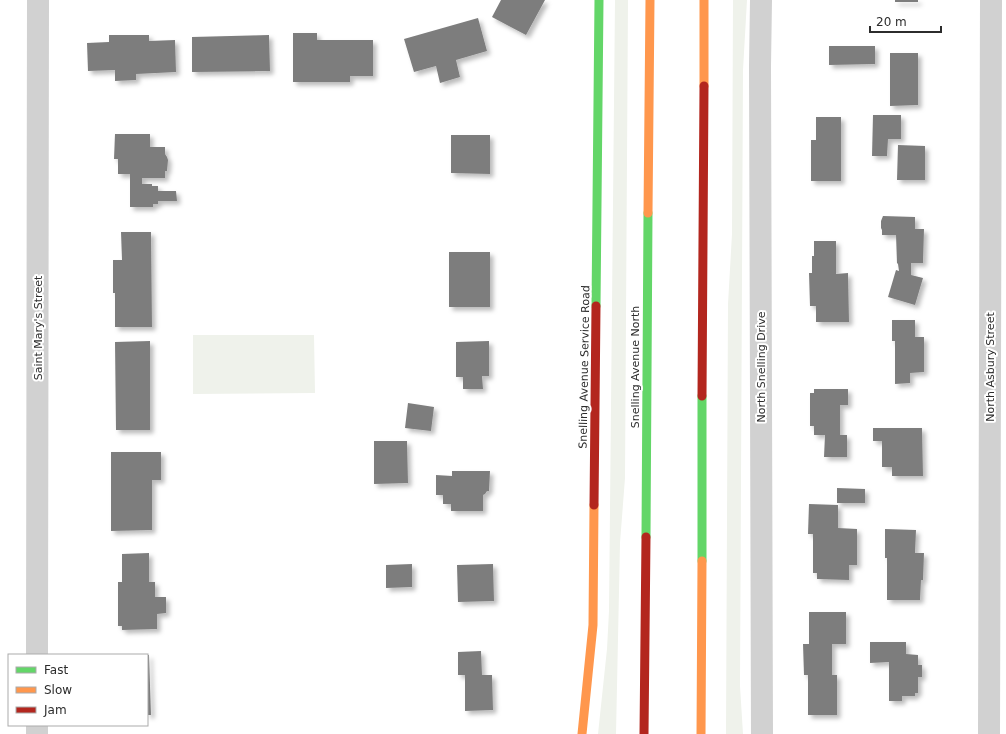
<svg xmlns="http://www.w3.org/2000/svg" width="1006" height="734" font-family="'DejaVu Sans',sans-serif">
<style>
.green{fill:#eff2eb}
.building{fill:#7d7d7d;filter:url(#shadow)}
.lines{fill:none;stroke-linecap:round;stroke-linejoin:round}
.street{stroke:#d1d1d1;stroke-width:22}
.fast{stroke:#63d668;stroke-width:9}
.slow{stroke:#ff974d;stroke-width:9}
.jam{stroke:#b3261e;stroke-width:9}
.labels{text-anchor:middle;stroke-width:4;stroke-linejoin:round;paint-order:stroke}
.street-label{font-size:11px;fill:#2c2c2c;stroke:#fff}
</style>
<defs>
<filter id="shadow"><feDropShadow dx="3.5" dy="3.5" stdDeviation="2" flood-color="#0004"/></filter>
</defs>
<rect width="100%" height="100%" fill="#fff"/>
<path class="green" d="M 615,0 L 628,0 L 625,478 L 620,543 L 616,734 L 598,734 L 607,649 L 609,611 Z
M 733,0 L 747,0 L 743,70 L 740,686 L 743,734 L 726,734 L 728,304 L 732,234 Z
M 193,335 L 314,335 L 315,393 L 193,394 Z"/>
<path class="building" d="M 501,0 L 545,0 L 526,35 L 492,17 Z
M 895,0 L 918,0 L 918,2 L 895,2 Z
M 478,18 L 487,51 L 456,60 L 460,77 L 440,83 L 436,66 L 414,72 L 404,39 Z
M 293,33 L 317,33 L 317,40 L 373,40 L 373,76 L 350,76 L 350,82 L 293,82 Z
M 109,35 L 149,35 L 149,41 L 175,40 L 176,72 L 136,74 L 136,80 L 115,81 L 115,70 L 88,71 L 87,43 L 109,42 Z
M 269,35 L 270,71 L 192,72 L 192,37 Z
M 829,46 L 875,46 L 875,64 L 829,65 Z
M 890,53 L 918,53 L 918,105 L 890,106 Z
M 873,115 L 901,115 L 901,139 L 888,139 L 887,156 L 872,156 Z
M 816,117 L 841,117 L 841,181 L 811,181 L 811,140 L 816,140 Z
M 115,134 L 150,134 L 150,147 L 165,147 L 165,154 L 167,157 L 168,160 L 167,171 L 165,171 L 165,178 L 142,178 L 142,184 L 152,184 L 152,186 L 158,186 L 158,191 L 176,191 L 177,201 L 158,201 L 158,204 L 153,204 L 153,207 L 130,207 L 130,174 L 118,174 L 118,159 L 114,159 Z
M 451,135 L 490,135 L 490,174 L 451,173 Z
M 898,145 L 925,146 L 925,180 L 897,180 Z
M 883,216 L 915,217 L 915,229 L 924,229 L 923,263 L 911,263 L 911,275 L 923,278 L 915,305 L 888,297 L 896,270 L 899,271 L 898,264 L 897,263 L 896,235 L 882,235 L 882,230 L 881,228 L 881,221 Z
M 121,232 L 151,232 L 152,327 L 115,327 L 115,293 L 113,293 L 113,260 L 122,260 Z
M 814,241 L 836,241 L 836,274 L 848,273 L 849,322 L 816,322 L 816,306 L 810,306 L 809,273 L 812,273 L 812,256 L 814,256 Z
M 449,252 L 490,252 L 490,307 L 449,307 Z
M 892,320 L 915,320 L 915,337 L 924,337 L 924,372 L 910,373 L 910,383 L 895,384 L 895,341 L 892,341 Z
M 150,341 L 150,430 L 116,430 L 115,342 Z
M 489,341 L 489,376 L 482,376 L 483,389 L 463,389 L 463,377 L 456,377 L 456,342 Z
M 814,389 L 848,389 L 848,405 L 840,405 L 840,435 L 847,435 L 847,457 L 824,457 L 825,435 L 814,435 L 814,426 L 810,426 L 810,393 L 814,393 Z
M 408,403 L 434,407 L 431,431 L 405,428 Z
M 873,428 L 922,428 L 923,476 L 892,476 L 892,467 L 882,467 L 882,441 L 873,441 Z
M 374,441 L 407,441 L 408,483 L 374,484 Z
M 111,452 L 161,452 L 161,480 L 152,480 L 152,530 L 111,531 Z
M 452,471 L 490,471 L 489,491 L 487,491 L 485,494 L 483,495 L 483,511 L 451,511 L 451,504 L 443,504 L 443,495 L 436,495 L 436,475 L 452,476 Z
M 837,488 L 865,489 L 865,503 L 837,503 Z
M 809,504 L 838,505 L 838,528 L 857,529 L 857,565 L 849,565 L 849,580 L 817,579 L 817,573 L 813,573 L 813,534 L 808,534 Z
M 885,529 L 916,530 L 915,553 L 924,553 L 923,580 L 921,580 L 920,600 L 887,600 L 887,558 L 885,558 Z
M 149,553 L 149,582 L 155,582 L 155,597 L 166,597 L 166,613 L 157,614 L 157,629 L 122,630 L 122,626 L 118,626 L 118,582 L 122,582 L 122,554 Z
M 412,564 L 412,587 L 386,588 L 386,565 Z
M 493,564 L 494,601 L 458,602 L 457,565 Z
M 809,612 L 846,612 L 846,644 L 832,644 L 832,675 L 837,675 L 837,715 L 808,715 L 808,675 L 804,675 L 803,644 L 809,644 Z
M 870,642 L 906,642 L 906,654 L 918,655 L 918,665 L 922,665 L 922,677 L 918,677 L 918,693 L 915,693 L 915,696 L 902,696 L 902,701 L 889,701 L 889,662 L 870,663 Z
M 481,651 L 482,675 L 492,675 L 493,710 L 465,711 L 465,675 L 458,675 L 458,652 Z
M 147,655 L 149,655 L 151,715 L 147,715 Z"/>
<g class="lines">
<path class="street" d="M 761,0 L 760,66 L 762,734
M 37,655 L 38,0
M 37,734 L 37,725
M 989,734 L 991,0"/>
<path class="fast" d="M 596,306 L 599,0
M 646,537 L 648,213
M 702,561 L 702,396"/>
<path class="slow" d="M 704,86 L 704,0
M 648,213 L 650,0
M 582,734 L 593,625 L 594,505
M 701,734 L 702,561"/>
<path class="jam" d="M 702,396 L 704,86
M 594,505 L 596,306
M 644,734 L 646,537"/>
</g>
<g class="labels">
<g class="street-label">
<text transform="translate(38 328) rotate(-90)" y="4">Saint Mary's Street</text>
<text transform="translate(584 367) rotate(-89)" y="4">Snelling Avenue Service Road</text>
<text transform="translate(635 367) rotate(-90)" y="4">Snelling Avenue North</text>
<text transform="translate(761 367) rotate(-90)" y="4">North Snelling Drive</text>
<text transform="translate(990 367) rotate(-90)" y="4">North Asbury Street</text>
</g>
</g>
<rect x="8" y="654" width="140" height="72" fill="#ffffff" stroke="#ababab"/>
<rect x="16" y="667" width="20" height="6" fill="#63d668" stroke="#ababab"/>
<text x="44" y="674" font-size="12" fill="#2c2c2c">Fast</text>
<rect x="16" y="687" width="20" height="6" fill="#ff974d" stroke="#ababab"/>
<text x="44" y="694" font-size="12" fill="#2c2c2c">Slow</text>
<rect x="16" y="707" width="20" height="6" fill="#b3261e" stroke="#ababab"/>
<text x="44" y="714" font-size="12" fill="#2c2c2c">Jam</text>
<path d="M870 26v6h71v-6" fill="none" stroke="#2c2c2c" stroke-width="2"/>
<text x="876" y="26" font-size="12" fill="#2c2c2c" stroke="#ffffff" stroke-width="3" paint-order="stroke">20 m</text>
</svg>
